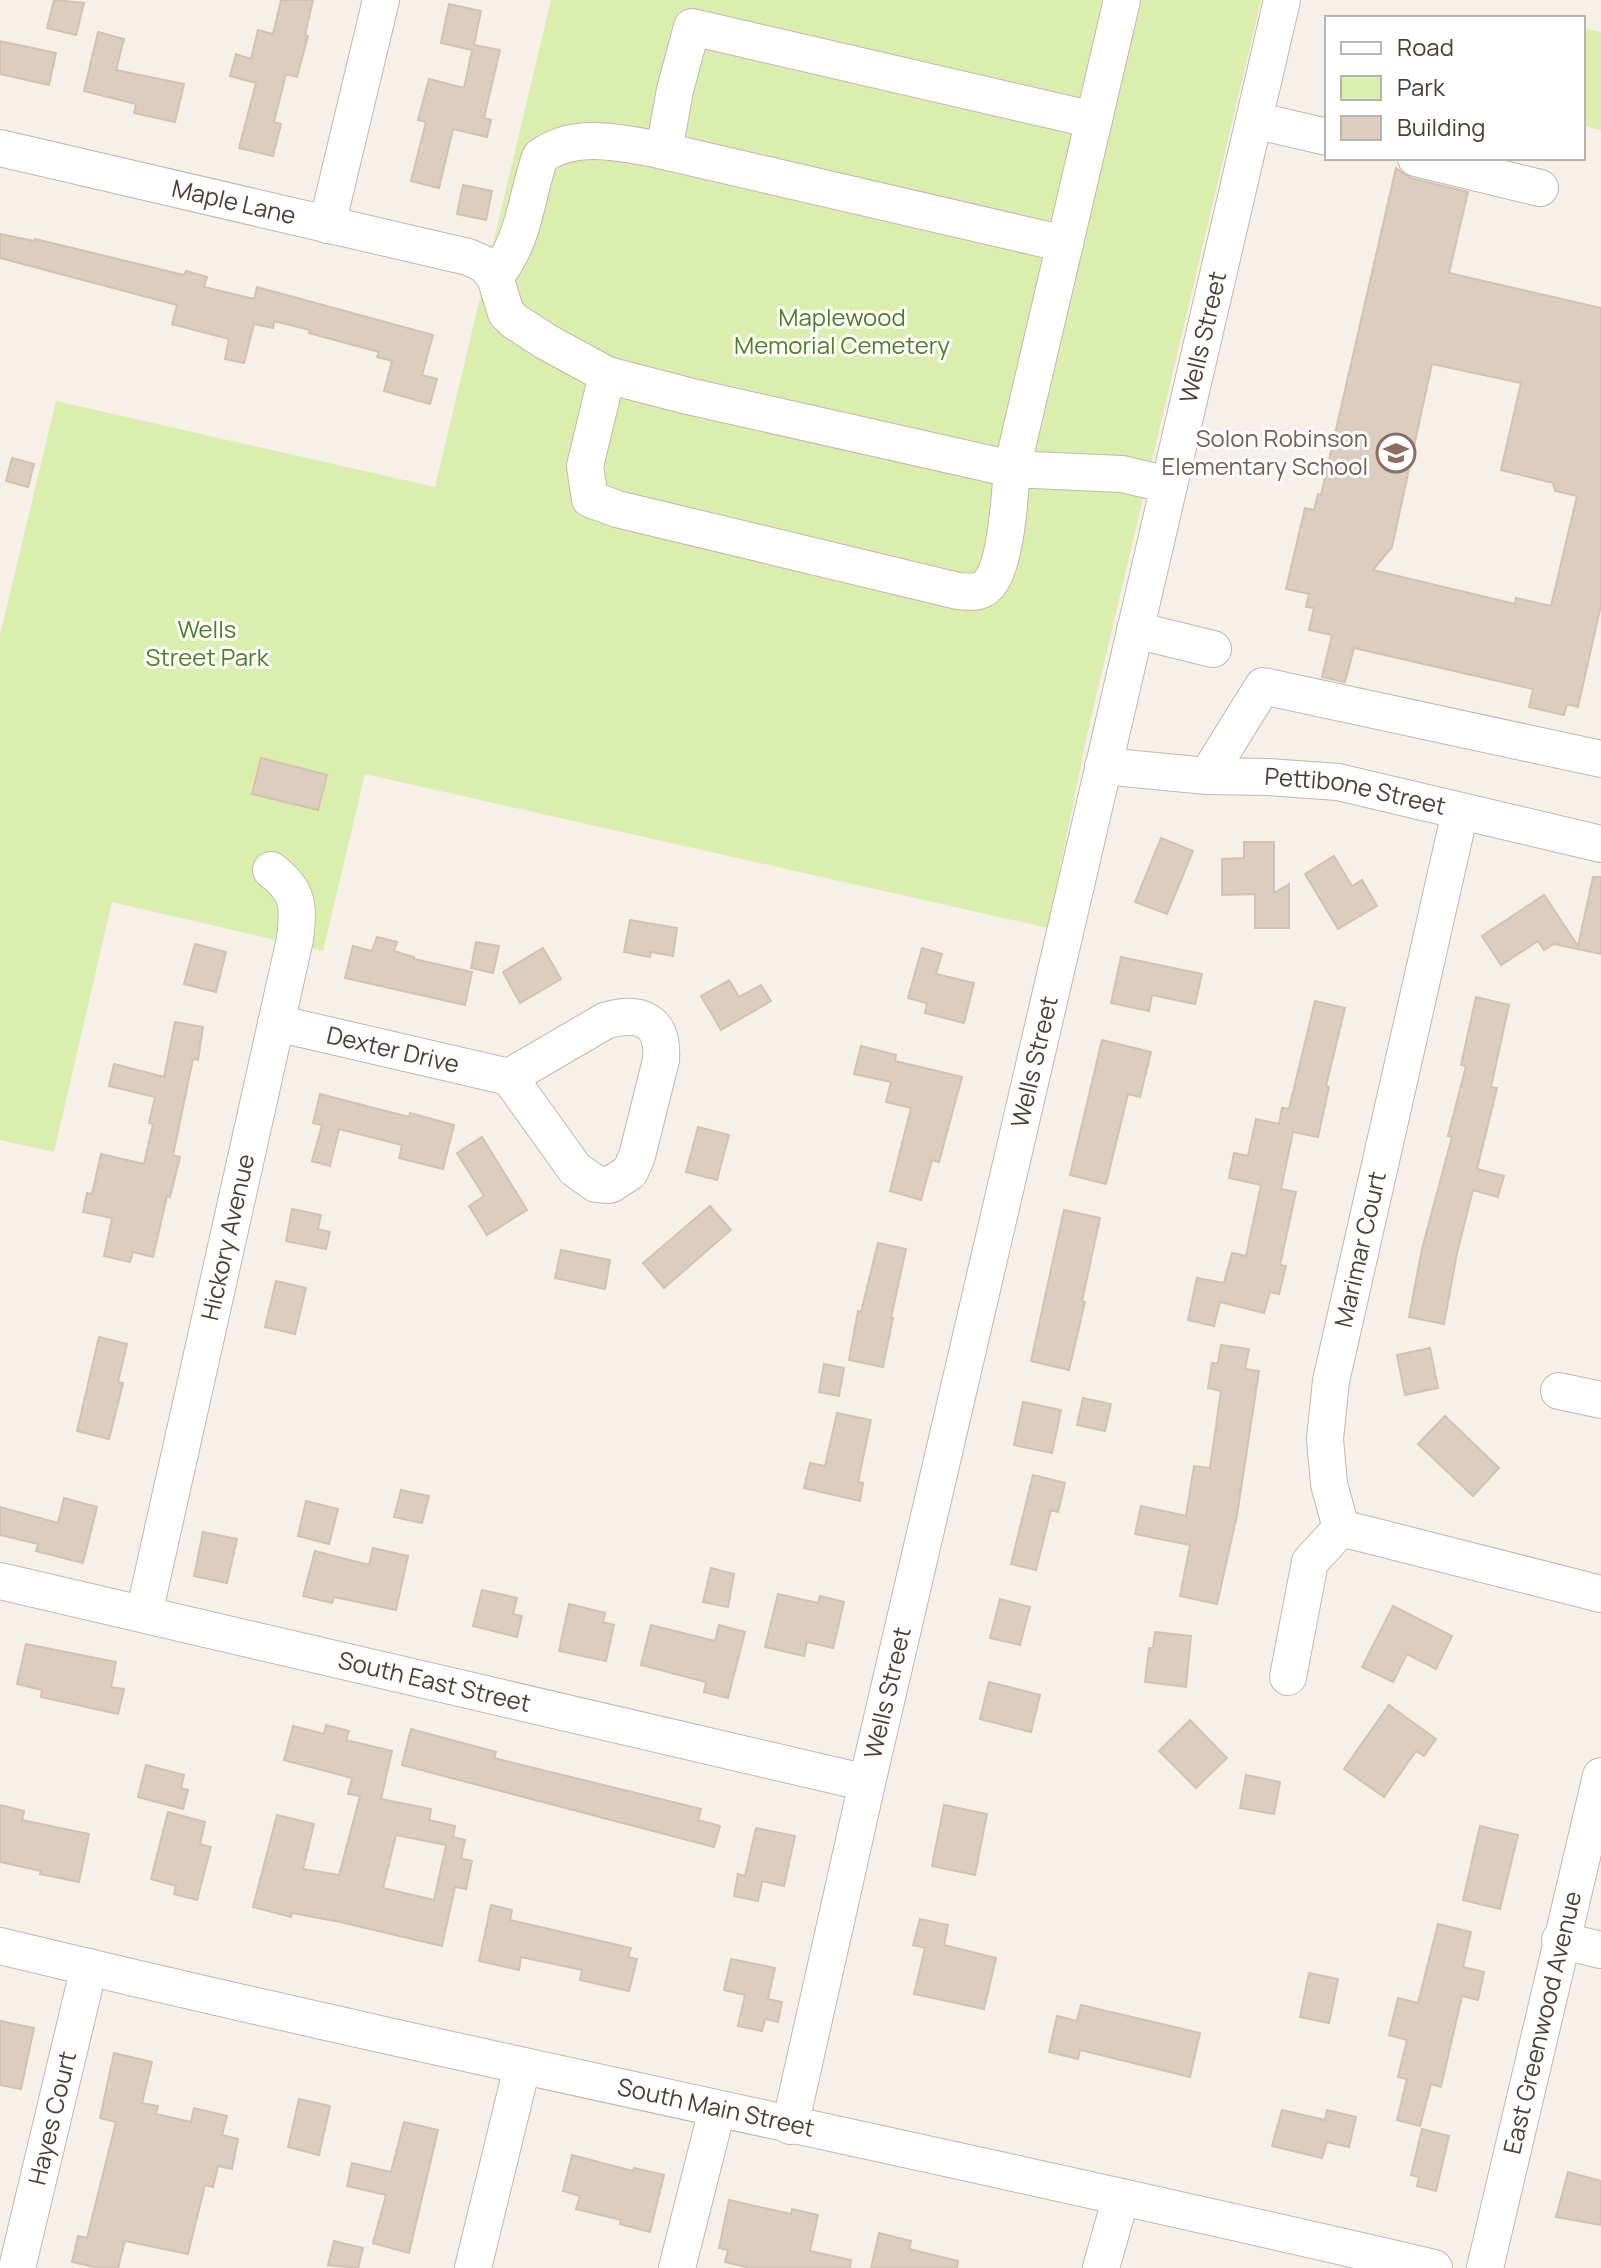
<svg xmlns="http://www.w3.org/2000/svg" width="1601" height="2268" font-family="Manrope,sans-serif">
<style>
.green{fill:#daeeae}
.building{fill:#dccdc0;stroke:#d5c1af;stroke-width:2;fill-rule:evenodd}
.lines{fill:none;stroke-linecap:round;stroke-linejoin:round}
.minor-casing{stroke:#c3b7aa;stroke-width:38}
.minor{stroke:#fff;stroke-width:36}
.labels{text-anchor:middle;stroke-width:6;stroke-linejoin:round;paint-order:stroke}
.street-label{font-size:24px;fill:#4b4036;stroke:#fff}
.park-label{font-size:24px;fill:#527e21;stroke:#fff}
.education-label{font-size:24px;fill:#785e54;stroke:#fff;text-anchor:end}
</style>
<rect width="100%" height="100%" fill="#f6f0e9"/>
<path class="green" d="M 551,0 L 1261,0 L 1087,735 L 1048,928 L 365,774 L 323,951 L 112,902 L 54,1152 L 0,1140 L 0,635 L 56,401 L 435,487 Z
M 1583,28 L 1601,32 L 1601,130 L 1583,126 Z"/>
<path class="building" d="M 54,0 L 84,3 L 76,35 L 47,28 Z
M 281,0 L 313,0 L 305,35 L 308,36 L 297,77 L 286,74 L 274,122 L 281,124 L 273,156 L 239,148 L 256,83 L 230,76 L 236,54 L 251,59 L 258,30 L 273,34 Z
M 449,4 L 481,11 L 474,45 L 500,50 L 484,118 L 491,120 L 487,137 L 453,129 L 439,188 L 411,181 L 426,122 L 418,120 L 429,79 L 464,88 L 472,50 L 441,43 Z
M 98,32 L 124,39 L 116,70 L 184,84 L 175,122 L 134,113 L 136,104 L 84,91 Z
M 0,41 L 56,53 L 49,85 L 0,74 Z
M 1396,168 L 1411,178 L 1468,192 L 1449,273 L 1601,308 L 1601,605 L 1578,707 L 1567,704 L 1564,715 L 1529,707 L 1533,689 L 1354,648 L 1345,682 L 1322,677 L 1332,635 L 1309,630 L 1314,608 L 1306,607 L 1309,594 L 1286,589 L 1305,508 L 1314,510 L 1318,494 L 1321,495 ZM 1432,364 L 1521,383 L 1501,470 L 1553,483 L 1555,491 L 1577,496 L 1551,606 L 1516,598 L 1515,604 L 1373,570 L 1392,547 Z
M 463,185 L 492,191 L 486,220 L 457,214 Z
M 0,234 L 34,241 L 35,239 L 184,275 L 186,271 L 207,277 L 204,287 L 254,299 L 257,287 L 433,335 L 422,375 L 437,379 L 430,404 L 384,391 L 392,361 L 377,357 L 379,352 L 309,333 L 310,330 L 274,321 L 273,328 L 254,324 L 244,363 L 225,359 L 229,339 L 172,324 L 177,305 L 0,258 Z
M 12,458 L 34,464 L 28,487 L 6,481 Z
M 261,758 L 327,775 L 318,810 L 252,794 Z
M 1161,838 L 1193,851 L 1167,914 L 1135,902 Z
M 1244,842 L 1274,842 L 1274,893 L 1289,884 L 1289,928 L 1255,928 L 1255,894 L 1222,895 L 1222,859 L 1244,858 Z
M 1334,856 L 1352,886 L 1362,880 L 1377,906 L 1338,929 L 1305,874 Z
M 1593,877 L 1601,877 L 1601,954 L 1554,944 L 1544,950 L 1538,941 L 1501,965 L 1482,936 L 1544,895 L 1578,946 Z
M 630,920 L 677,928 L 673,956 L 651,952 L 650,957 L 624,952 Z
M 377,937 L 397,942 L 394,951 L 414,957 L 414,959 L 472,972 L 465,1005 L 345,978 L 353,946 L 372,951 Z
M 476,942 L 499,946 L 493,973 L 471,968 Z
M 195,944 L 226,952 L 216,992 L 184,984 Z
M 543,948 L 561,979 L 520,1003 L 503,972 Z
M 922,948 L 942,954 L 936,974 L 974,983 L 964,1023 L 925,1013 L 927,1003 L 908,998 Z
M 1121,957 L 1202,974 L 1195,1004 L 1152,995 L 1149,1011 L 1111,1003 Z
M 729,980 L 739,997 L 761,985 L 771,1001 L 721,1030 L 701,996 Z
M 1476,997 L 1509,1005 L 1491,1087 L 1497,1088 L 1477,1169 L 1504,1176 L 1498,1197 L 1473,1190 L 1457,1253 L 1444,1324 L 1409,1317 L 1422,1249 L 1452,1137 L 1448,1136 L 1466,1066 L 1461,1065 Z
M 1315,1001 L 1345,1008 L 1326,1086 L 1329,1087 L 1318,1137 L 1293,1132 L 1281,1189 L 1296,1192 L 1280,1265 L 1286,1266 L 1279,1294 L 1270,1292 L 1264,1313 L 1220,1302 L 1214,1326 L 1188,1320 L 1197,1278 L 1224,1283 L 1232,1253 L 1246,1256 L 1261,1185 L 1229,1178 L 1234,1153 L 1248,1156 L 1256,1119 L 1279,1124 L 1282,1108 L 1289,1109 Z
M 175,1022 L 203,1027 L 198,1060 L 193,1059 L 173,1155 L 180,1157 L 170,1197 L 167,1196 L 153,1257 L 133,1252 L 130,1262 L 104,1256 L 112,1218 L 83,1212 L 87,1193 L 92,1194 L 101,1154 L 144,1164 L 153,1124 L 149,1123 L 155,1097 L 109,1086 L 114,1064 L 164,1077 Z
M 1102,1040 L 1151,1052 L 1140,1097 L 1128,1094 L 1106,1184 L 1070,1175 Z
M 861,1046 L 896,1055 L 895,1061 L 962,1077 L 939,1162 L 932,1160 L 921,1200 L 890,1191 L 911,1108 L 886,1102 L 891,1082 L 854,1074 Z
M 320,1094 L 409,1117 L 410,1113 L 454,1125 L 443,1169 L 399,1158 L 402,1145 L 339,1129 L 330,1166 L 312,1161 L 322,1125 L 313,1123 Z
M 698,1127 L 729,1135 L 717,1180 L 686,1172 Z
M 482,1137 L 527,1210 L 487,1235 L 469,1206 L 484,1196 L 457,1153 Z
M 710,1206 L 731,1230 L 664,1288 L 643,1263 Z
M 292,1209 L 321,1215 L 318,1229 L 330,1232 L 326,1249 L 286,1241 Z
M 1064,1210 L 1100,1218 L 1082,1301 L 1085,1302 L 1069,1370 L 1031,1361 Z
M 878,1243 L 906,1249 L 891,1318 L 893,1318 L 883,1367 L 849,1360 L 858,1311 L 861,1312 Z
M 561,1250 L 610,1260 L 605,1289 L 555,1278 Z
M 276,1281 L 306,1288 L 295,1334 L 265,1327 Z
M 99,1337 L 127,1344 L 118,1382 L 123,1383 L 109,1439 L 77,1431 Z
M 1221,1345 L 1249,1349 L 1245,1369 L 1259,1371 L 1237,1515 L 1217,1604 L 1180,1596 L 1190,1545 L 1135,1534 L 1141,1506 L 1186,1516 L 1194,1466 L 1210,1468 L 1221,1391 L 1208,1388 L 1212,1363 L 1218,1363 Z
M 1430,1348 L 1438,1388 L 1405,1395 L 1397,1355 Z
M 824,1364 L 844,1368 L 839,1396 L 819,1392 Z
M 1083,1398 L 1111,1404 L 1105,1431 L 1077,1425 Z
M 1023,1402 L 1061,1410 L 1052,1453 L 1014,1445 Z
M 837,1413 L 871,1420 L 858,1482 L 863,1483 L 860,1501 L 804,1488 L 810,1463 L 825,1466 Z
M 1445,1416 L 1499,1468 L 1473,1496 L 1418,1444 Z
M 1033,1475 L 1065,1483 L 1058,1512 L 1051,1510 L 1036,1570 L 1011,1564 Z
M 401,1490 L 429,1496 L 422,1523 L 394,1517 Z
M 64,1498 L 97,1507 L 83,1563 L 36,1551 L 38,1544 L 0,1535 L 0,1507 L 58,1523 Z
M 306,1501 L 338,1509 L 329,1544 L 298,1536 Z
M 203,1532 L 237,1539 L 227,1583 L 194,1576 Z
M 373,1548 L 408,1556 L 396,1610 L 334,1597 L 332,1603 L 303,1596 L 315,1551 L 369,1565 Z
M 711,1568 L 734,1574 L 728,1607 L 703,1602 Z
M 482,1590 L 517,1598 L 513,1614 L 522,1616 L 517,1637 L 473,1626 Z
M 778,1594 L 818,1603 L 820,1596 L 844,1602 L 833,1648 L 807,1642 L 804,1656 L 765,1647 Z
M 1000,1599 L 1030,1607 L 1020,1645 L 990,1638 Z
M 569,1604 L 605,1613 L 603,1622 L 614,1625 L 606,1661 L 559,1651 Z
M 1393,1606 L 1452,1636 L 1436,1669 L 1407,1654 L 1393,1682 L 1362,1667 Z
M 651,1625 L 715,1641 L 719,1625 L 745,1632 L 728,1698 L 704,1692 L 706,1682 L 641,1665 Z
M 1155,1632 L 1191,1636 L 1186,1687 L 1145,1682 L 1149,1648 L 1153,1648 Z
M 26,1644 L 116,1662 L 111,1687 L 124,1689 L 118,1714 L 41,1697 L 42,1690 L 17,1684 Z
M 989,1682 L 1040,1695 L 1031,1732 L 980,1719 Z
M 1389,1705 L 1436,1739 L 1424,1756 L 1416,1751 L 1384,1797 L 1344,1769 Z
M 1190,1720 L 1227,1758 L 1196,1788 L 1159,1751 Z
M 326,1725 L 349,1731 L 346,1740 L 392,1751 L 381,1799 L 431,1809 L 429,1820 L 455,1826 L 453,1837 L 465,1840 L 461,1858 L 472,1861 L 466,1889 L 455,1887 L 442,1946 L 340,1922 L 292,1913 L 291,1917 L 253,1907 L 277,1815 L 314,1824 L 303,1869 L 339,1875 L 360,1796 L 348,1794 L 352,1778 L 284,1760 L 293,1726 L 324,1734 ZM 396,1835 L 446,1845 L 434,1900 L 383,1888 Z
M 411,1729 L 496,1752 L 494,1758 L 701,1809 L 698,1820 L 720,1826 L 714,1847 L 402,1765 Z
M 146,1765 L 184,1775 L 181,1788 L 188,1790 L 183,1809 L 138,1797 Z
M 1246,1775 L 1280,1782 L 1274,1814 L 1240,1808 Z
M 0,1805 L 24,1811 L 22,1820 L 89,1834 L 79,1882 L 40,1874 L 41,1871 L 0,1862 Z
M 944,1805 L 987,1814 L 975,1875 L 932,1866 Z
M 168,1812 L 205,1822 L 200,1844 L 211,1847 L 197,1900 L 174,1894 L 176,1886 L 151,1879 Z
M 1480,1826 L 1518,1835 L 1500,1909 L 1463,1900 Z
M 756,1828 L 795,1836 L 784,1886 L 762,1881 L 758,1901 L 734,1896 L 738,1874 L 745,1876 Z
M 491,1905 L 512,1910 L 510,1920 L 631,1948 L 628,1957 L 637,1959 L 629,1991 L 580,1980 L 582,1970 L 521,1957 L 519,1970 L 479,1961 Z
M 920,1919 L 948,1925 L 944,1945 L 996,1958 L 984,2009 L 914,1994 L 925,1948 L 913,1945 Z
M 1438,1924 L 1471,1932 L 1463,1967 L 1484,1972 L 1478,2000 L 1462,1996 L 1441,2087 L 1431,2084 L 1420,2126 L 1397,2120 L 1407,2079 L 1398,2077 L 1407,2040 L 1389,2035 L 1398,1998 L 1418,2003 Z
M 731,1959 L 775,1968 L 768,1999 L 782,2002 L 778,2022 L 765,2019 L 762,2031 L 738,2026 L 745,1995 L 724,1990 Z
M 1309,1973 L 1338,1979 L 1329,2023 L 1300,2017 Z
M 1081,2005 L 1200,2033 L 1190,2077 L 1080,2050 L 1078,2059 L 1049,2052 L 1057,2016 L 1077,2021 Z
M 0,2021 L 34,2028 L 21,2089 L 0,2085 Z
M 114,2053 L 152,2062 L 142,2103 L 158,2106 L 156,2114 L 191,2122 L 194,2108 L 227,2116 L 222,2135 L 238,2139 L 232,2169 L 218,2166 L 213,2187 L 205,2185 L 188,2254 L 125,2241 L 118,2268 L 99,2268 L 72,2262 L 78,2236 L 87,2238 L 116,2122 L 100,2118 Z
M 299,2099 L 330,2106 L 319,2155 L 288,2147 Z
M 1282,2110 L 1325,2120 L 1327,2110 L 1356,2117 L 1349,2147 L 1327,2142 L 1322,2158 L 1272,2146 Z
M 404,2122 L 438,2130 L 409,2253 L 373,2243 L 386,2195 L 347,2186 L 352,2163 L 391,2172 Z
M 1422,2129 L 1449,2136 L 1436,2191 L 1417,2186 L 1419,2177 L 1411,2175 Z
M 572,2155 L 633,2171 L 634,2168 L 664,2175 L 650,2232 L 620,2224 L 621,2220 L 576,2209 L 580,2196 L 563,2191 Z
M 1568,2172 L 1601,2181 L 1601,2225 L 1556,2217 Z
M 729,2200 L 791,2214 L 792,2209 L 818,2215 L 810,2251 L 851,2260 L 850,2268 L 750,2268 L 725,2262 L 728,2250 L 719,2248 Z
M 879,2233 L 911,2241 L 909,2249 L 958,2261 L 957,2268 L 871,2268 Z
M 334,2241 L 363,2248 L 358,2268 L 328,2265 Z"/>
<g class="lines">
<g class="minor-casing">
<g id="minor">
<path d="M 1254,120 L 1327,137"/>
<path id="s1" d="M 0,148 L 468,257 L 484,264 L 495,277 L 506,313 L 514,321 L 545,341 L 607,375 L 688,396 L 1012,469 L 1122,474 L 1169,485"/>
<path d="M 664,151 L 675,90 L 692,27 L 1094,120"/>
<path d="M 1416,158 L 1540,188"/>
<path d="M 327,225 L 381,0"/>
<path d="M 495,277 C 525,240 525,201 540,157 C 572,132 618,142 655,149 L 1065,244"/>
<path d="M 607,375 L 585,466 L 590,499 L 617,509 L 958,591 C 969,592 980,594 988,585 C 1006,567 1010,495 1012,469 L 1122,0"/>
<path d="M 1135,630 L 1213,649"/>
<path id="s2" d="M 1103,766 L 1207,776 L 1268,777 L 1338,782 L 1601,844"/>
<path d="M 1207,776 L 1263,686 L 1601,759"/>
<path id="s3" d="M 276,1023 L 509,1077 L 575,1169 L 596,1184 L 610,1185 L 630,1172 L 637,1156 L 661,1060 C 664,1020 640,1010 605,1021 L 509,1077"/>
<path d="M 1559,1391 L 1601,1400"/>
<path id="s4" d="M 1341,1528 L 1329,1484 L 1325,1439 L 1331,1381 L 1460,812"/>
<path d="M 1341,1528 L 1601,1594"/>
<path id="s5" d="M 0,1581 L 867,1783"/>
<path id="s6" d="M 144,1614 L 295,939 C 299,906 299,891 271,870"/>
<path d="M 1288,1677 L 1310,1562 L 1341,1528"/>
<path d="M 1560,1940 L 1601,1950"/>
<path id="s7" d="M 0,1946 C 476,2061 957,2156 1434,2268"/>
<path id="s8" d="M 790,2126 L 867,1783 L 1282,0"/>
<path id="s9" d="M 17,2268 L 89,1967"/>
<path d="M 473,2268 L 522,2067"/>
<path d="M 677,2268 L 717,2110"/>
<path d="M 1101,2268 L 1121,2197"/>
<path id="s10" d="M 1485,2268 L 1601,1776"/>
</g>
</g>
<use href="#minor" class="minor"/>
</g>
<defs>
<g id="school-ring" transform="scale(2)"><circle r="9.5" fill="#fff" stroke="#8d6e63" stroke-width="1.5"/><path d="M0-5L7-2L0 1L-7-2ZM-4 1L0 2.5L4 1V4Q0 6-4 4Z" fill="#8d6e63"/></g>
</defs>
<g fill-rule="evenodd">
<use href="#school-ring" x="1396" y="453"/>
</g>
<g class="labels">
<g class="street-label">
<text dy="8" stroke="none"><textPath href="#s1" startOffset="240">Maple Lane</textPath></text>
<text dy="8" stroke="none"><textPath href="#s8" startOffset="1836">Wells Street</textPath></text>
<text dy="8" stroke="none"><textPath href="#s2" startOffset="254">Pettibone Street</textPath></text>
<text dy="8" stroke="none"><textPath href="#s3" startOffset="120">Dexter Drive</textPath></text>
<text dy="8" stroke="none"><textPath href="#s8" startOffset="1092">Wells Street</textPath></text>
<text dy="8" stroke="none"><textPath href="#s6" startOffset="386">Hickory Avenue</textPath></text>
<text dy="8" stroke="none"><textPath href="#s4" startOffset="284">Marimar Court</textPath></text>
<text dy="8" stroke="none"><textPath href="#s5" startOffset="446">South East Street</textPath></text>
<text dy="8" stroke="none"><textPath href="#s8" startOffset="444">Wells Street</textPath></text>
<text dy="8" stroke="none"><textPath href="#s10" startOffset="252">East Greenwood Avenue</textPath></text>
<text dy="8" stroke="none"><textPath href="#s7" startOffset="734">South Main Street</textPath></text>
<text dy="8" stroke="none"><textPath href="#s9" startOffset="154">Hayes Court</textPath></text>
</g>
<g class="park-label">
<text x="842" y="326">Maplewood<tspan x="842" dy="28">Memorial Cemetery</tspan></text>
<text x="207" y="638">Wells<tspan x="207" dy="28">Street Park</tspan></text>
</g>
<g class="education-label">
<text x="1368" y="447">Solon Robinson<tspan x="1368" dy="28">Elementary School</tspan></text>
</g>
</g>
<rect x="1325" y="16" width="260" height="144" fill="#ffffff" stroke="#b7b3af" stroke-width="2"/>
<rect x="1341" y="42" width="40" height="12" fill="#ffffff" stroke="#b7b3af" stroke-width="2"/>
<text x="1397" y="56" font-size="24" fill="#4b4036">Road</text>
<rect x="1341" y="76" width="40" height="24" fill="#daeeae" stroke="#b7b3af" stroke-width="2"/>
<text x="1397" y="96" font-size="24" fill="#4b4036">Park</text>
<rect x="1341" y="116" width="40" height="24" fill="#dccdc0" stroke="#b7b3af" stroke-width="2"/>
<text x="1397" y="136" font-size="24" fill="#4b4036">Building</text>
</svg>
